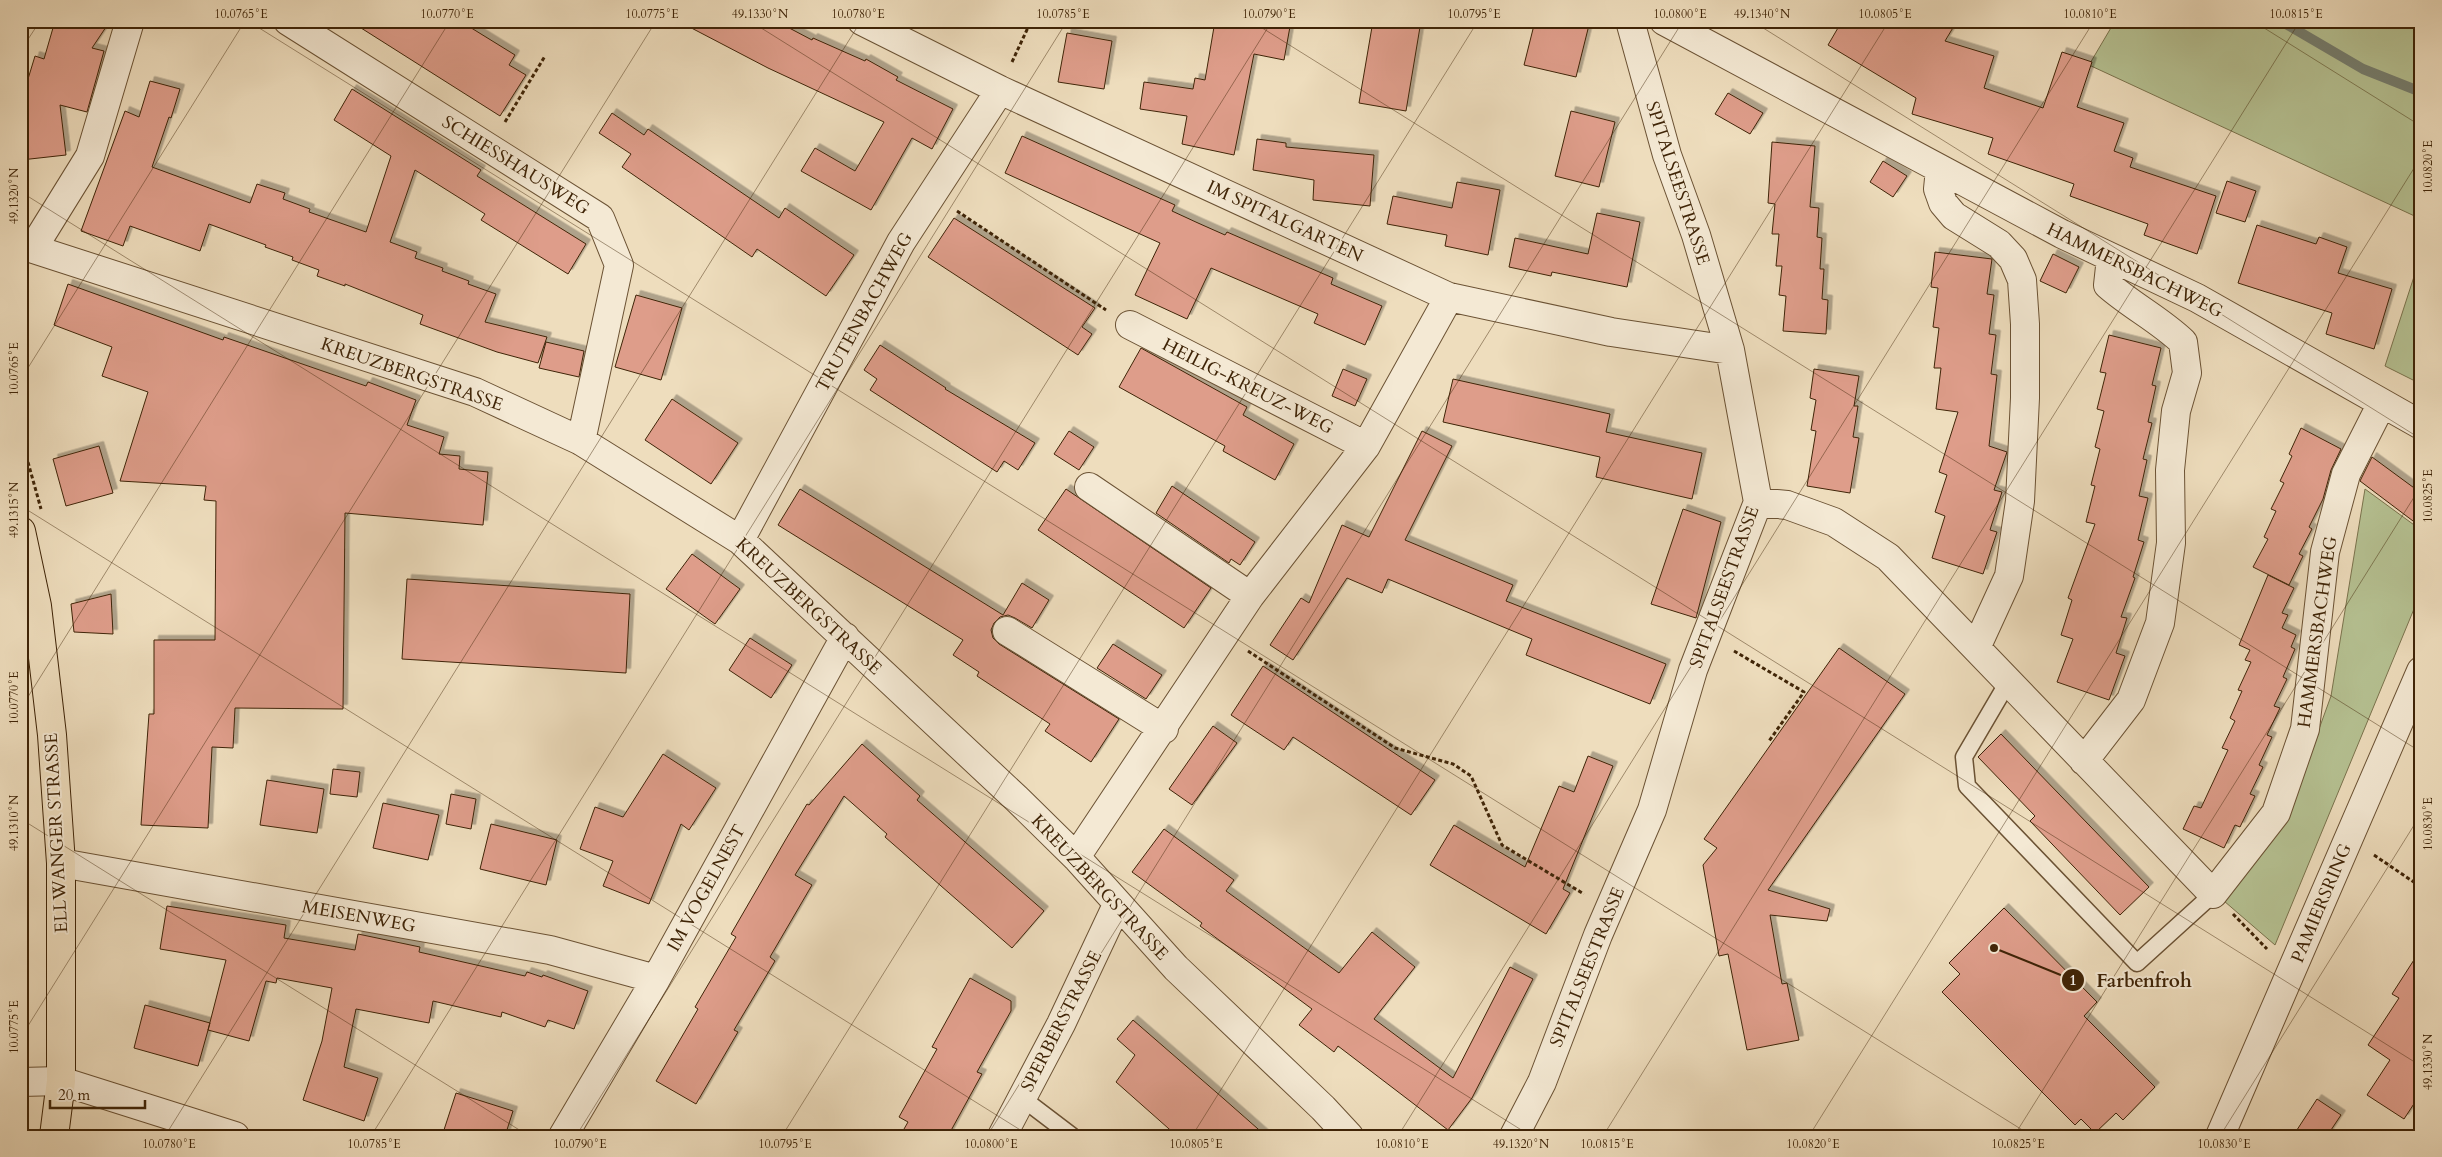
<svg xmlns="http://www.w3.org/2000/svg" width="2442" height="1157" font-family="Cardo,serif">
<style>
.green{fill:#b6c293;stroke:#7a734d}
.lines{fill:none;stroke-linecap:round;stroke-linejoin:round}
.stream{stroke:#767f70;stroke-width:10}
.building{fill:#de9d8a;stroke:#3f2407;filter:url(#shadow)}
.lane-casing{stroke:#6b5234;stroke-width:19}
.street-casing{stroke:#6b5234;stroke-width:30}
.primary-casing{stroke:#3f2407;stroke-width:30}
.path{stroke:#3f2407;stroke-width:3;stroke-dasharray:4 2.5;stroke-linecap:butt}
.lane{stroke:#f4e9d4;stroke-width:16}
.street{stroke:#f4e9d4;stroke-width:28}
.primary{stroke:#eeddbd;stroke-width:28}
.ticks{fill:none;stroke:#3f2407;stroke-width:1;stroke-opacity:0.45}
.labels{text-anchor:middle;stroke-width:4;stroke-linejoin:round;paint-order:stroke}
.street-label{font-size:18px;fill:#3f2407;stroke:#f4e9d4}
.leader{fill:none;stroke:#3f2407;stroke-width:2}
.callout-dot{fill:#3f2407;stroke:#f4e9d4;stroke-width:2}
.mark-label{font-size:15px;text-anchor:middle;font-weight:bold;fill:#fff}
.callout-label{font-size:19px;text-anchor:middle;font-weight:bold;fill:#3f2407;stroke:#f4e9d4;stroke-width:4;stroke-linejoin:round;paint-order:stroke}
.neatline{fill:none;stroke:#3f2407;stroke-width:2}
.ticks-label{font-size:12px;text-anchor:middle;fill:#3f2407}
</style>
<defs>
<filter id="shadow"><feDropShadow dx="4.5" dy="-4.5" stdDeviation="0" flood-color="#0004"/></filter>
</defs>
<rect width="100%" height="100%" fill="#eeddbd"/>
<filter id="stains"><feTurbulence type="fractalNoise" baseFrequency=".004" numOctaves="4"/><feColorMatrix values="0 0 0 0 .2 0 0 0 0 .09 0 0 0 0 .02 0 0 0 .5 -.17"/></filter>
<radialGradient id="worn" r=".72"><stop offset=".6" stop-color="#630" stop-opacity="0"/><stop offset="1" stop-color="#630" stop-opacity=".3"/></radialGradient>
<path class="green" d="M 2115,21 L 2404,21 L 2421,32 L 2421,219 L 2089,65 Z
M 2421,255 L 2421,384 L 2385,366 Z
M 2365,489 L 2421,530 L 2421,592 L 2275,945 L 2224,901 L 2311,751 L 2331,696 Z"/>
<g class="lines">
<path class="stream" d="M 2281,21 L 2363,69 L 2421,92"/>
</g>
<path class="building" d="M 55,21 L 110,21 L 92,48 L 104,51 L 87,112 L 60,105 L 66,155 L 21,160 L 21,102 L 35,56 L 44,59 Z
M 350,21 L 460,21 L 515,55 L 509,65 L 526,75 L 500,116 Z
M 678,21 L 776,21 L 812,40 L 813,38 L 865,61 L 866,59 L 898,77 L 896,80 L 953,109 L 932,149 L 912,138 L 871,210 L 801,171 L 815,148 L 855,171 L 884,122 L 768,68 Z
M 1215,21 L 1291,21 L 1284,60 L 1254,54 L 1234,155 L 1182,144 L 1187,116 L 1140,109 L 1144,82 L 1193,89 L 1195,78 L 1205,80 Z
M 1373,21 L 1421,21 L 1406,111 L 1359,103 Z
M 1535,21 L 1590,21 L 1576,77 L 1524,65 Z
M 1842,21 L 1957,21 L 1945,41 L 1994,56 L 1984,88 L 2043,108 L 2062,52 L 2092,62 L 2077,107 L 2124,123 L 2114,151 L 2133,158 L 2130,167 L 2216,196 L 2197,254 L 2144,235 L 2148,224 L 2070,196 L 2074,184 L 1988,154 L 1993,138 L 1912,114 L 1916,98 L 1828,45 Z
M 1067,33 L 1112,41 L 1104,89 L 1058,82 Z
M 150,81 L 180,89 L 171,118 L 169,117 L 152,167 L 250,203 L 257,184 L 285,193 L 283,199 L 310,209 L 309,212 L 366,232 L 391,156 L 334,120 L 352,89 L 481,170 L 477,176 L 586,244 L 568,274 L 481,220 L 485,214 L 415,170 L 390,242 L 417,252 L 415,258 L 443,268 L 442,271 L 469,281 L 468,284 L 496,294 L 485,322 L 547,337 L 538,363 L 497,352 L 420,324 L 423,315 L 345,284 L 345,286 L 317,276 L 319,270 L 292,260 L 293,257 L 265,247 L 266,245 L 209,224 L 200,251 L 130,226 L 123,246 L 81,231 L 125,111 L 139,117 Z
M 1728,93 L 1763,113 L 1750,134 L 1715,114 Z
M 1571,111 L 1615,122 L 1599,187 L 1555,176 Z
M 612,113 L 644,135 L 648,129 L 779,218 L 785,208 L 854,255 L 826,296 L 757,249 L 752,257 L 622,167 L 631,154 L 599,133 Z
M 1022,136 L 1175,205 L 1172,211 L 1198,223 L 1225,235 L 1227,232 L 1333,278 L 1331,284 L 1382,306 L 1365,345 L 1314,323 L 1318,314 L 1211,268 L 1187,319 L 1135,295 L 1160,243 L 1005,173 Z
M 1257,139 L 1286,143 L 1286,147 L 1374,155 L 1370,206 L 1313,200 L 1314,180 L 1253,170 Z
M 1772,142 L 1815,146 L 1810,207 L 1819,208 L 1817,237 L 1822,238 L 1820,269 L 1824,269 L 1822,299 L 1828,300 L 1826,334 L 1783,331 L 1786,296 L 1779,295 L 1782,266 L 1776,266 L 1779,234 L 1772,234 L 1775,204 L 1768,203 Z
M 1883,161 L 1907,176 L 1893,197 L 1870,182 Z
M 2227,181 L 2256,191 L 2245,222 L 2216,213 Z
M 1457,182 L 1500,190 L 1488,255 L 1445,246 L 1447,235 L 1387,224 L 1393,196 L 1452,208 Z
M 1597,213 L 1640,222 L 1627,287 L 1552,272 L 1551,276 L 1509,267 L 1515,238 L 1588,254 Z
M 954,218 L 1095,308 L 1082,327 L 1092,334 L 1078,355 L 928,257 Z
M 2257,225 L 2316,244 L 2319,237 L 2347,247 L 2338,273 L 2392,289 L 2374,349 L 2326,334 L 2332,313 L 2238,283 Z
M 1935,252 L 1992,259 L 1987,294 L 1994,295 L 1989,334 L 1996,335 L 1991,374 L 1997,375 L 1989,446 L 2007,452 L 1994,490 L 2002,492 L 1990,530 L 1997,532 L 1983,574 L 1932,558 L 1945,516 L 1935,512 L 1947,475 L 1939,472 L 1958,412 L 1936,409 L 1941,368 L 1934,368 L 1939,328 L 1933,327 L 1938,288 L 1931,287 Z
M 2053,254 L 2079,267 L 2066,293 L 2040,281 Z
M 68,284 L 223,340 L 224,337 L 366,386 L 368,382 L 416,400 L 407,425 L 444,437 L 439,454 L 460,456 L 459,469 L 488,472 L 483,525 L 345,513 L 343,709 L 235,708 L 233,748 L 212,747 L 208,828 L 141,825 L 149,714 L 154,714 L 154,640 L 215,640 L 216,501 L 204,500 L 206,486 L 120,481 L 148,392 L 102,376 L 112,347 L 54,325 Z
M 636,295 L 682,308 L 661,380 L 615,367 Z
M 2109,335 L 2161,348 L 2152,385 L 2156,386 L 2148,422 L 2152,423 L 2143,459 L 2147,460 L 2139,496 L 2148,498 L 2138,540 L 2144,542 L 2133,577 L 2135,578 L 2121,617 L 2127,618 L 2116,653 L 2125,656 L 2109,700 L 2057,682 L 2073,639 L 2061,635 L 2072,600 L 2068,598 L 2095,524 L 2086,522 L 2095,486 L 2091,485 L 2100,449 L 2095,447 L 2104,411 L 2097,409 L 2106,373 L 2100,372 Z
M 546,342 L 584,351 L 579,377 L 539,368 Z
M 880,345 L 946,388 L 945,389 L 1035,443 L 1018,470 L 1004,461 L 997,472 L 870,390 L 877,379 L 864,370 Z
M 1141,348 L 1247,407 L 1243,415 L 1294,444 L 1275,480 L 1223,451 L 1225,446 L 1119,387 Z
M 1343,369 L 1367,379 L 1355,406 L 1332,396 Z
M 1814,369 L 1859,376 L 1854,406 L 1858,406 L 1853,437 L 1859,438 L 1850,493 L 1807,486 L 1816,431 L 1811,430 L 1816,400 L 1810,398 Z
M 1453,379 L 1610,414 L 1606,432 L 1702,453 L 1692,499 L 1596,477 L 1600,457 L 1443,422 Z
M 672,399 L 738,443 L 711,484 L 645,440 Z
M 2301,428 L 2341,449 L 2331,470 L 2323,499 L 2309,527 L 2312,529 L 2299,554 L 2303,556 L 2289,585 L 2253,567 L 2268,539 L 2264,537 L 2276,511 L 2271,509 L 2284,483 L 2280,481 L 2292,456 L 2289,454 Z
M 1069,431 L 1094,447 L 1079,470 L 1054,454 Z
M 1422,431 L 1452,446 L 1405,540 L 1513,585 L 1506,601 L 1666,664 L 1650,704 L 1526,655 L 1532,639 L 1388,579 L 1382,593 L 1347,578 L 1293,660 L 1270,645 L 1301,598 L 1309,603 L 1342,525 L 1369,537 Z
M 99,446 L 113,493 L 66,506 L 53,459 Z
M 2372,457 L 2421,493 L 2421,527 L 2360,481 Z
M 1172,486 L 1255,542 L 1240,565 L 1231,559 L 1229,563 L 1156,513 Z
M 800,489 L 1003,615 L 1022,583 L 1049,600 L 1032,628 L 1015,618 L 1008,615 L 1000,617 L 994,623 L 991,630 L 993,638 L 999,644 L 1119,719 L 1091,762 L 1045,731 L 1050,724 L 977,676 L 979,672 L 953,655 L 963,640 L 778,525 Z
M 1066,489 L 1211,588 L 1184,628 L 1038,530 Z
M 1683,509 L 1721,522 L 1696,618 L 1651,604 Z
M 692,554 L 740,589 L 715,624 L 666,589 Z
M 2268,575 L 2294,588 L 2282,613 L 2288,615 L 2282,628 L 2296,635 L 2291,647 L 2295,649 L 2283,677 L 2287,679 L 2274,706 L 2280,708 L 2267,735 L 2272,737 L 2259,765 L 2263,767 L 2250,794 L 2255,796 L 2240,827 L 2235,825 L 2224,848 L 2183,829 L 2194,806 L 2201,808 L 2228,750 L 2222,748 L 2235,721 L 2230,718 L 2242,691 L 2238,690 L 2251,662 L 2245,660 L 2250,650 L 2239,645 Z
M 407,579 L 630,594 L 626,673 L 402,659 Z
M 111,594 L 113,634 L 74,632 L 71,604 Z
M 750,638 L 792,665 L 771,698 L 729,670 Z
M 1113,644 L 1162,675 L 1146,699 L 1097,668 Z
M 1839,648 L 1905,694 L 1768,890 L 1830,909 L 1827,921 L 1770,915 L 1782,984 L 1787,983 L 1799,1040 L 1747,1050 L 1728,954 L 1719,956 L 1703,865 L 1717,848 L 1704,839 Z
M 1263,666 L 1435,780 L 1411,815 L 1293,737 L 1284,750 L 1231,715 Z
M 1213,726 L 1237,743 L 1192,805 L 1169,789 Z
M 2001,734 L 2149,887 L 2120,915 L 2030,821 L 2035,816 L 1978,757 Z
M 862,744 L 920,796 L 917,800 L 1044,911 L 1012,948 L 885,837 L 887,834 L 844,796 L 795,875 L 812,885 L 770,957 L 775,961 L 734,1030 L 738,1032 L 696,1104 L 656,1081 L 698,1009 L 695,1007 L 736,937 L 731,934 L 786,839 L 807,804 L 809,805 Z
M 663,754 L 716,788 L 689,830 L 681,824 L 649,904 L 603,886 L 613,861 L 580,849 L 595,807 L 623,817 Z
M 1588,756 L 1613,766 L 1563,889 L 1570,893 L 1546,934 L 1430,865 L 1454,825 L 1525,867 L 1559,786 L 1574,792 Z
M 333,769 L 360,772 L 357,797 L 330,794 Z
M 267,780 L 324,789 L 317,833 L 260,825 Z
M 451,794 L 476,799 L 471,829 L 446,824 Z
M 383,803 L 439,815 L 428,860 L 373,848 Z
M 491,824 L 557,840 L 546,885 L 480,869 Z
M 1164,829 L 1234,880 L 1226,891 L 1339,973 L 1372,932 L 1415,967 L 1374,1019 L 1453,1078 L 1510,967 L 1533,979 L 1472,1098 L 1448,1130 L 1338,1046 L 1334,1052 L 1299,1025 L 1312,1009 L 1200,926 L 1202,923 L 1132,872 Z
M 167,906 L 286,925 L 284,938 L 355,950 L 358,934 L 420,947 L 419,952 L 525,976 L 527,972 L 542,977 L 543,975 L 588,991 L 574,1029 L 548,1020 L 545,1027 L 502,1012 L 501,1017 L 433,1001 L 429,1023 L 356,1009 L 344,1067 L 378,1078 L 364,1121 L 303,1100 L 322,1041 L 332,988 L 277,978 L 276,983 L 266,981 L 249,1041 L 208,1030 L 226,960 L 160,949 Z
M 2004,908 L 2097,1002 L 2084,1016 L 2155,1087 L 2123,1120 L 2116,1113 L 2095,1133 L 2081,1119 L 2075,1125 L 1942,992 L 1960,974 L 1949,963 Z
M 2421,949 L 2421,1093 L 2404,1119 L 2367,1095 L 2390,1060 L 2368,1045 L 2399,998 L 2392,994 Z
M 970,978 L 1011,1001 L 1011,1011 L 977,1072 L 982,1074 L 948,1136 L 900,1136 L 908,1122 L 899,1117 L 937,1049 L 932,1047 Z
M 145,1005 L 210,1023 L 198,1066 L 134,1048 Z
M 1133,1020 L 1224,1099 L 1266,1136 L 1177,1136 L 1116,1082 L 1135,1055 L 1117,1039 Z
M 456,1093 L 513,1111 L 505,1136 L 442,1136 Z
M 2317,1099 L 2341,1115 L 2327,1136 L 2293,1136 Z"/>
<g class="lines">
<g class="lane-casing">
<path id="lane" d="M 2008,682 L 1964,757 L 1967,786 L 2137,963 L 2213,894
M 1022,1098 L 1072,1136"/>
</g>
<g class="street-casing">
<path id="street" d="M 288,21 L 600,218 L 619,265 L 581,441
M 862,21 L 1000,90 L 1449,297 L 1611,332 L 1730,350
M 1664,21 L 2062,234 L 2197,298 L 2421,425
M 1940,169 L 1938,189 L 1943,203 L 1954,216 L 1999,244 L 2013,259 L 2022,280 L 2025,324 L 2025,398 L 2020,501 L 2009,576 L 1976,648 L 2213,894 L 2276,813 L 2305,729 L 2325,552 L 2346,474 L 2382,403
M 21,245 L 475,392 L 581,441 L 740,540 L 1017,799 L 1076,857 L 1176,968 L 1323,1108 L 1349,1136
M 33,248 L 90,156 L 130,21
M 1130,325 L 1366,446
M 1089,487 L 1250,596
M 1758,502 L 1787,505 L 1834,522 L 1888,557 L 1976,648
M 740,540 L 901,242 L 1000,90
M 1007,631 L 1164,729
M 2084,761 L 2131,700 L 2160,623 L 2171,543 L 2170,470 L 2176,411 L 2187,373 L 2183,342 C 2160,320 2132,306 2108,285 L 2111,258
M 1076,857 L 1250,596 L 1366,446 L 1449,297
M 61,863 L 550,950 L 656,979
M 21,1082 L 61,1081 L 235,1136
M 563,1136 L 656,979 L 845,637
M 1002,1136 L 1061,1024 L 1117,905
M 1514,1136 L 1542,1082 L 1598,935 L 1652,810 L 1693,670 L 1758,502 L 1730,350 L 1696,235 L 1667,155 L 1630,21
M 2220,1136 L 2421,671"/>
</g>
<g class="primary-casing">
<path id="primary" d="M 21,531 L 37,606 L 52,735 L 61,863 L 61,1081 L 54,1136"/>
</g>
<path class="path" d="M 2409,21 L 2421,28
M 1012,62 L 1031,21
M 505,122 L 545,56
M 957,211 L 1106,310
M 21,437 L 41,509
M 1248,651 L 1395,748 L 1453,764 L 1471,776 L 1502,845 L 1584,894
M 1734,651 L 1804,692 L 1769,741
M 2374,855 L 2421,887
M 2233,914 L 2267,949"/>
<use href="#lane" class="lane"/>
<use href="#street" class="street"/>
<use href="#primary" class="primary"/>
</g>
<path class="ticks" d="M 248,21 L 2032,1136M 750,21 L 2421,1066M 1251,21 L 2421,752M 1752,21 L 2421,439M 2253,21 L 2421,126M 21,50 L 40,21M 21,192 L 1531,1136M 21,379 L 245,21M 21,506 L 1030,1136M 21,708 L 450,21M 21,819 L 529,1136M 21,1037 L 656,21M 21,1132 L 27,1136M 165,1136 L 861,21M 371,1136 L 1067,21M 576,1136 L 1272,21M 782,1136 L 1478,21M 987,1136 L 1683,21M 1192,1136 L 1889,21M 1398,1136 L 2094,21M 1603,1136 L 2300,21M 1809,1136 L 2421,157M 2014,1136 L 2421,486M 2220,1136 L 2421,814"/>
<g class="labels">
<g class="street-label">
<text transform="translate(516 165) rotate(32)" y="6">SCHIESSHAUSWEG</text>
<text transform="translate(1678 183) rotate(72)" y="6">SPITALSEESTRASSE</text>
<text transform="translate(1285 221) rotate(25)" y="6">IM SPITALGARTEN</text>
<text transform="translate(2135 270) rotate(26)" y="6">HAMMERSBACHWEG</text>
<text transform="translate(864 312) rotate(-61)" y="6">TRUTENBACHWEG</text>
<text transform="translate(412 374) rotate(19)" y="6">KREUZBERGSTRASSE</text>
<text transform="translate(1248 386) rotate(27)" y="6">HEILIG-KREUZ-WEG</text>
<text transform="translate(1724 587) rotate(-70)" y="6">SPITALSEESTRASSE</text>
<text transform="translate(809 606) rotate(43)" y="6">KREUZBERGSTRASSE</text>
<text transform="translate(2317 632) rotate(-82)" y="6">HAMMERSBACHWEG</text>
<text transform="translate(56 833) rotate(-93)" y="6">ELLWANGER STRASSE</text>
<text transform="translate(1100 887) rotate(47)" y="6">KREUZBERGSTRASSE</text>
<text transform="translate(706 888) rotate(-61)" y="6">IM VOGELNEST</text>
<text transform="translate(2321 903) rotate(-67)" y="6">PAMIERSRING</text>
<text transform="translate(359 916) rotate(10)" y="6">MEISENWEG</text>
<text transform="translate(1587 967) rotate(-68)" y="6">SPITALSEESTRASSE</text>
<text transform="translate(1061 1021) rotate(-63)" y="6">SPERBERSTRASSE</text>
</g>
</g>
<path class="leader" d="M1994 948L2073 980"/>
<g class="callout-dot">
<circle cx="1994" cy="948" r="5"/>
<circle cx="2073" cy="980" r="12"/>
</g>
<g class="mark-label">
<text x="2073" y="985">1</text>
</g>
<g class="callout-label">
<text x="2144" y="987">Farbenfroh</text>
</g>
<rect width="2442" height="1157" fill="none" stroke="#eeddbd" stroke-width="55"/>
<path d="M50 1100v8h95v-8" fill="none" stroke="#3f2407" stroke-width="2.5"/>
<text x="58" y="1100" font-size="15" fill="#3f2407" stroke="#f4e9d4" stroke-width="4" paint-order="stroke">20 m</text>
<rect x="28" y="28" width="2386" height="1102" class="neatline"/>
<g class="ticks-label">
<text x="241" y="18">10.0765°E</text>
<text x="447" y="18">10.0770°E</text>
<text x="652" y="18">10.0775°E</text>
<text x="760" y="18">49.1330°N</text>
<text x="858" y="18">10.0780°E</text>
<text x="1063" y="18">10.0785°E</text>
<text x="1269" y="18">10.0790°E</text>
<text x="1474" y="18">10.0795°E</text>
<text x="1680" y="18">10.0800°E</text>
<text x="1762" y="18">49.1340°N</text>
<text x="1885" y="18">10.0805°E</text>
<text x="2090" y="18">10.0810°E</text>
<text x="2296" y="18">10.0815°E</text>
<text transform="translate(2428 167) rotate(-90)" y="4">10.0820°E</text>
<text transform="translate(14 196) rotate(-90)" y="4">49.1320°N</text>
<text transform="translate(14 369) rotate(-90)" y="4">10.0765°E</text>
<text transform="translate(2428 496) rotate(-90)" y="4">10.0825°E</text>
<text transform="translate(14 510) rotate(-90)" y="4">49.1315°N</text>
<text transform="translate(14 698) rotate(-90)" y="4">10.0770°E</text>
<text transform="translate(14 823) rotate(-90)" y="4">49.1310°N</text>
<text transform="translate(2428 824) rotate(-90)" y="4">10.0830°E</text>
<text transform="translate(14 1027) rotate(-90)" y="4">10.0775°E</text>
<text transform="translate(2428 1062) rotate(-90)" y="4">49.1330°N</text>
<text x="169" y="1148">10.0780°E</text>
<text x="374" y="1148">10.0785°E</text>
<text x="580" y="1148">10.0790°E</text>
<text x="785" y="1148">10.0795°E</text>
<text x="991" y="1148">10.0800°E</text>
<text x="1196" y="1148">10.0805°E</text>
<text x="1402" y="1148">10.0810°E</text>
<text x="1521" y="1148">49.1320°N</text>
<text x="1607" y="1148">10.0815°E</text>
<text x="1813" y="1148">10.0820°E</text>
<text x="2018" y="1148">10.0825°E</text>
<text x="2224" y="1148">10.0830°E</text>
</g>
<rect width="100%" height="100%" filter="url(#stains)"/>
<rect width="100%" height="100%" fill="url(#worn)"/>
</svg>
